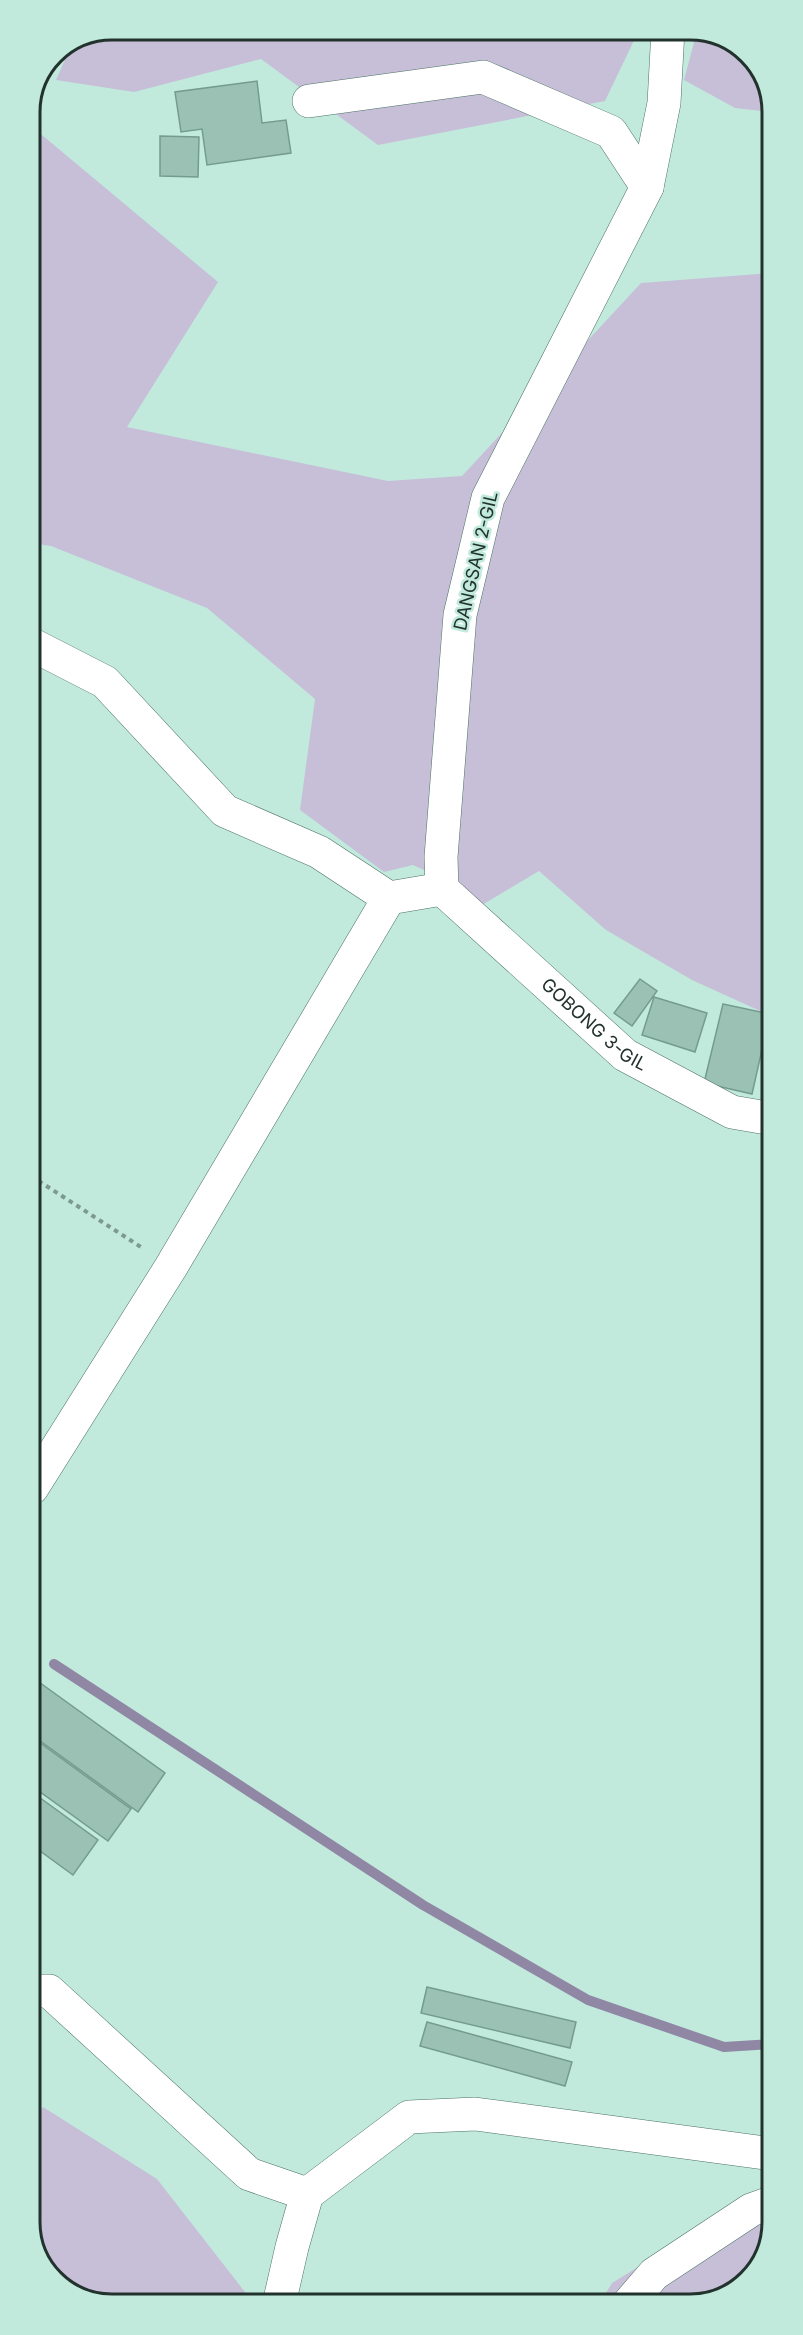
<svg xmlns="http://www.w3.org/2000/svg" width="803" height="2335" font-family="Inter,sans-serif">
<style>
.green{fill:#c7bfd8}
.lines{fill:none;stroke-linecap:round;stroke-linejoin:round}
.stream{stroke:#9087a5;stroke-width:10}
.building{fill:#9ac1b4;stroke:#759b8f;stroke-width:1.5}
.minor-casing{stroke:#4c7166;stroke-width:34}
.path{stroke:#7c9a91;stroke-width:4;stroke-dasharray:4.5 4.5;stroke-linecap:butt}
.minor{stroke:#fff;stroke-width:33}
.labels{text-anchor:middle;stroke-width:5;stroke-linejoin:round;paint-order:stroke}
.street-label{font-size:18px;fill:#22322d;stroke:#c1eadd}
.rim{fill:none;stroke:#22322d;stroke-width:3}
</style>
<rect width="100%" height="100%" fill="#c1eadd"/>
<path class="green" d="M 113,30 L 639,30 L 605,101 L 378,145 L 261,59 L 134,92 L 56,80 L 70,48 Z
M 697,31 L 745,50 L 770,92 L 770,112 L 735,108 L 684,80 Z
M 30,125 L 218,282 L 127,427 L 388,481 L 462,476 L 641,283 L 770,273 L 771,1016 L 692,980 L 606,930 L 539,871 L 482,905 L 459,886 L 413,865 L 384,872 L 300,810 L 315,699 L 207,608 L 51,546 L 31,543 Z
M 43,2107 L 157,2179 L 252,2301 L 251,2304 L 107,2305 L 58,2285 L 33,2243 L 33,2119 Z
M 773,2184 L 773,2223 L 756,2273 L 711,2302 L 600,2303 L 612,2283 Z"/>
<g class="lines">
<path class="stream" d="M 54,1664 L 423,1905 L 588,2000 L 724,2047 L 773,2044"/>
</g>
<path class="building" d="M 257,81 L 262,123 L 286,120 L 291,153 L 207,165 L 202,129 L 181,132 L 175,92 Z
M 160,136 L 199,137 L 198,177 L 160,176 Z
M 640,979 L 657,991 L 632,1026 L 614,1013 Z
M 654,997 L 707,1013 L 695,1052 L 642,1035 Z
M 723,1004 L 770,1014 L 752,1094 L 704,1083 Z
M 32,1677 L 165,1773 L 138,1812 L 32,1735 Z
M 32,1737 L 131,1809 L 108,1841 L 32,1786 Z
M 32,1792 L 98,1840 L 73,1875 L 32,1845 Z
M 427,1987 L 576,2022 L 570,2048 L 421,2013 Z
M 427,2022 L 572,2062 L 565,2086 L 420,2046 Z"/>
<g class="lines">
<g class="minor-casing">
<g id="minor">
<path d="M 309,101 L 483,77 L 611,132 L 647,187 L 488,498 L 460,615 L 441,857 L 442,889"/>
<path d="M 647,187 L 664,103 L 668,30"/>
<path d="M 31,644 L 105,682 L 225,811 L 319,852 L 389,898 L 442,889"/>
<path id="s1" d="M 442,889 L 625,1055 L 732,1112 L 772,1119"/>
<path d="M 32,1488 L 171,1267 L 389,898"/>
<path d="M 32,1991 L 49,1991 L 249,2174 L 307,2194"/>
<path d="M 629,2303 L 654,2274 L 751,2210 L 773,2202"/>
<path d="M 279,2304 L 292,2247 L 307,2194 L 409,2117 L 475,2114 L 773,2154"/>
</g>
</g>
<path class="path" d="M 31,1176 L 144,1249"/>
<use href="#minor" class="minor"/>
</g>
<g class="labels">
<g class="street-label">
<text transform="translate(476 561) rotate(-77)" y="6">DANGSAN 2-GIL</text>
<text dy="6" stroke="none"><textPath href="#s1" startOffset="204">GOBONG 3-GIL</textPath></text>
</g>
</g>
<path d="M0 0H803V2335H0ZM112 40H690A72 72 0 0 1 762 112V2222A72 72 0 0 1 690 2294H112A72 72 0 0 1 40 2222V112A72 72 0 0 1 112 40Z" fill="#c1eadd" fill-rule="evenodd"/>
<path class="rim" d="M112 40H690A72 72 0 0 1 762 112V2222A72 72 0 0 1 690 2294H112A72 72 0 0 1 40 2222V112A72 72 0 0 1 112 40Z"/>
</svg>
